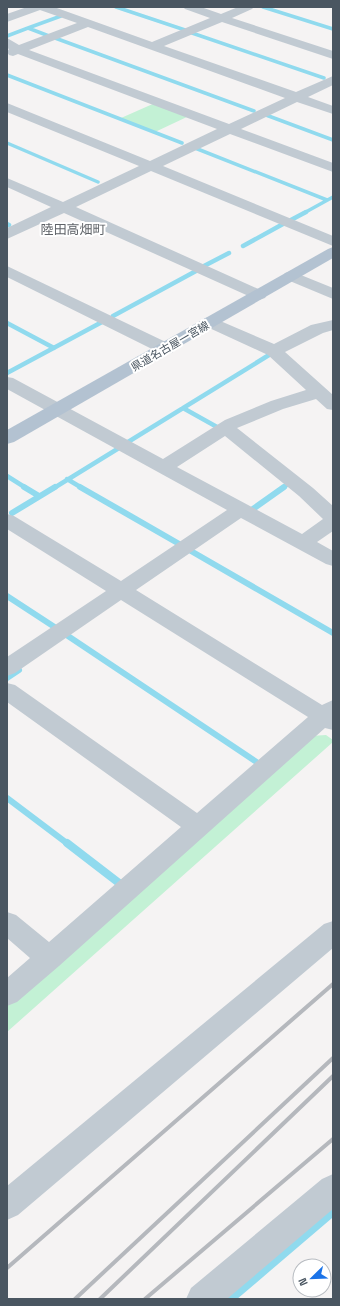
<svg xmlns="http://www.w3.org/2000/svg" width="340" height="1306" font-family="'Space Grotesk','Noto Sans JP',sans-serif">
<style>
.green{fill:#c3f1d5}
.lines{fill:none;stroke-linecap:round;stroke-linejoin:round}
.stream-far3{stroke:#90daee;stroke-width:3.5}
.stream-far2{stroke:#90daee;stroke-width:4.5}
.stream-far1{stroke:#90daee;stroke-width:6}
.stream{stroke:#90daee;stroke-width:8}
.minor{fill:#c1cad2;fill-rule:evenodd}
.major{fill:#b3c2d1;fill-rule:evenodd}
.rail{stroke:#b5b8bd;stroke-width:4}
.labels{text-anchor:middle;stroke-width:4;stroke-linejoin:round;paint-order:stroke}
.far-street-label{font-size:11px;fill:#4a5661;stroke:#fff}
.far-quarter-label{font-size:13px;fill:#5f6368;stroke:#fff}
</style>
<rect width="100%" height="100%" fill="#f5f3f3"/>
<path class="green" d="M 155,103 L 189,116 L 155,132 L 121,118 Z
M 326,735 L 333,740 L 333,742 L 7,1032 L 7,1001 L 310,736 Z"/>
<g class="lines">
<path class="stream-far3" d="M 116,7 L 185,30
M 263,7 L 333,29
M 28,28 L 61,16
M 192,33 L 324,78
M 7,36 L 28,28 L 49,36
M 55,38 L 254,111
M 7,75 L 182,143
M 266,115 L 333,140
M 7,143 L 98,182
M 195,148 L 327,200
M 304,213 L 333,197"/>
<path class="stream-far2" d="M 289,221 L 306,212
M 7,224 L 9,225
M 243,246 L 283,224
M 204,266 L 229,253
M 113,316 L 196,271
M 7,323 L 54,348
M 7,373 L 102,322
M 183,408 L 217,427
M 128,442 L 269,355
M 7,476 L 26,488
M 67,479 L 82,488
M 54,488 L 119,448
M 283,488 L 289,483"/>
<path class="stream-far1" d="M 24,487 L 39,496
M 80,487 L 181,545
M 253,509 L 284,487
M 12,513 L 55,487
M 191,551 L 333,633
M 7,596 L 56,628
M 68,636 L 258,763
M 7,678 L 19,670
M 7,798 L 68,844"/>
<path class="stream" d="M 67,843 L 119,883
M 231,1299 L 333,1212"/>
<path class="minor" d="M 27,7 L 54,7 L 152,42 L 210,18 L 185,9 L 183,7 L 201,7 L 221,14 L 238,7 L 254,7 L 252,9 L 232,18 L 333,51 L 333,59 L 222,22 L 164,46 L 296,92 L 333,76 L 333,85 L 308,97 L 333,106 L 333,114 L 297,102 L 241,129 L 333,163 L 333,172 L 230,134 L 163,166 L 333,236 L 333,246 L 151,171 L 76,207 L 265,292 L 267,295 L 265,298 L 259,300 L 253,298 L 64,213 L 7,239 L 7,228 L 51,207 L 7,187 L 7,178 L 63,202 L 139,166 L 7,112 L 7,103 L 150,161 L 217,129 L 18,54 L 13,56 L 9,55 L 7,52 L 9,49 L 7,48 L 7,38 L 19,45 L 77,23 L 40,10 L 7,22 L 7,14 ZM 88,27 L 285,98 L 229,124 L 29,50 Z
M 7,266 L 172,345 L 175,349 L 172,353 L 166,354 L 160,353 L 7,277 Z
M 291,271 L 333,288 L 333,299 L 285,279 L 283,276 L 285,273 Z
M 211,317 L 274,344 L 311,325 L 333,320 L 333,330 L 323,333 L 285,352 L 333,395 L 333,410 L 327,409 L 316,399 L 283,409 L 237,428 L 313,488 L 333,506 L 333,531 L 317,542 L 333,551 L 333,566 L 326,564 L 241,518 L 136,590 L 322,705 L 333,700 L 333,730 L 325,728 L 59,966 L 17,1002 L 7,1006 L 7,978 L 30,958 L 7,938 L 7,912 L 16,915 L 49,942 L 181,827 L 7,702 L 7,683 L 15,685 L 197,813 L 308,717 L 121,600 L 15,673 L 7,676 L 7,657 L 106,591 L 7,529 L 7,514 L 14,516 L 121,581 L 227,510 L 7,389 L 7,377 L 13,378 L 163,459 L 225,420 L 271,401 L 306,390 L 268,355 L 205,326 L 203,322 L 205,318 ZM 225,436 L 299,496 L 323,519 L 302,534 L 177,467 Z
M 333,921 L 333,948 L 18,1215 L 7,1220 L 7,1186 L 324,924 Z
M 333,1174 L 333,1209 L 227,1299 L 186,1299 L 191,1288 L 322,1179 Z"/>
<path class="major" d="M 333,247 L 333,258 L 14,442 L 7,444 L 7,430 L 328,249 Z"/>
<path class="rail" d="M 7,1268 L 333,984
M 75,1299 L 333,1058
M 100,1299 L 333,1076
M 145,1299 L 333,1139"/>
</g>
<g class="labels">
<g class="far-street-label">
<text transform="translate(170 346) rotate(-30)" y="4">県道名古屋一宮線</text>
</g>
<g class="far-quarter-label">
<text x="73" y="234">陸田高畑町</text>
</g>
</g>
<rect width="340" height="1306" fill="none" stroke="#4a5661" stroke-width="16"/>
<g transform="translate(312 1278) rotate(247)"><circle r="19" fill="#ffffff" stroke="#b7bbc0"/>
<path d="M0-3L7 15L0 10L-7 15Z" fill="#1a73e8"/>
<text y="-6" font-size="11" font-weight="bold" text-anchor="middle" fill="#4a5661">N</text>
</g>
</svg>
